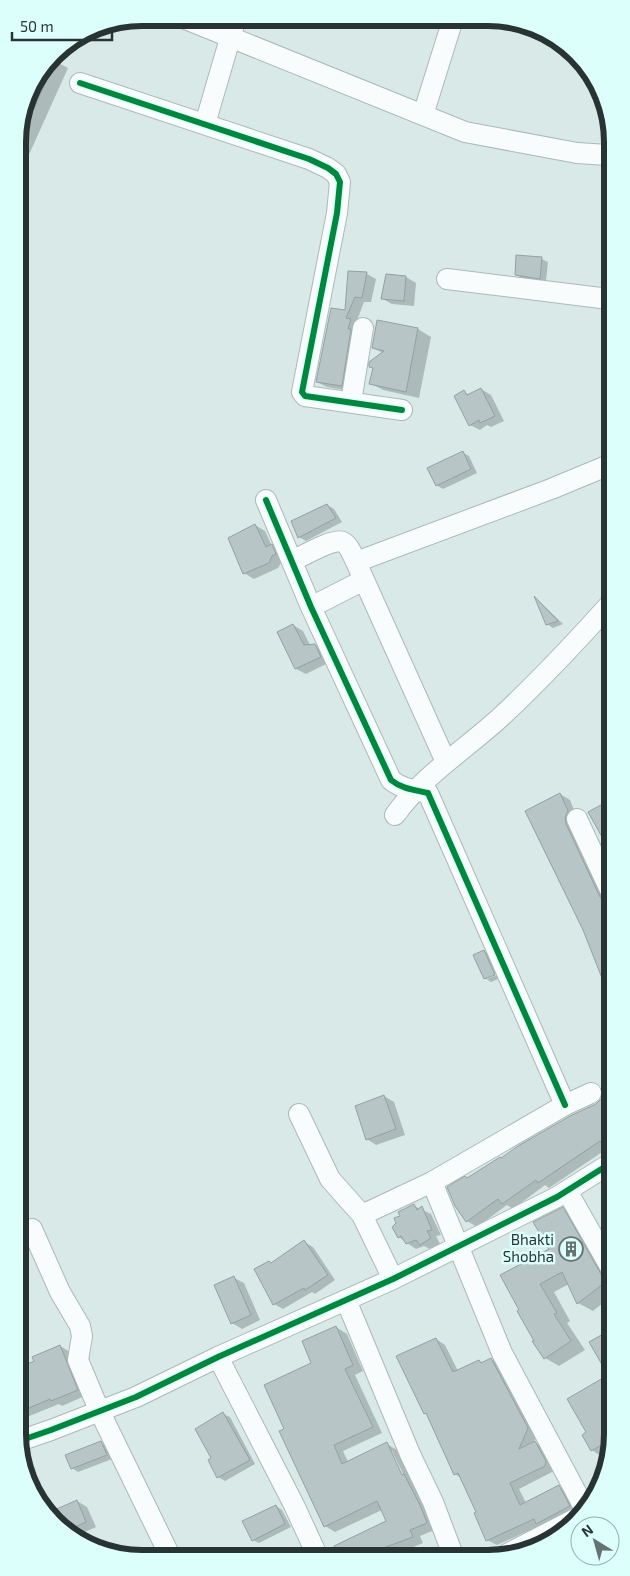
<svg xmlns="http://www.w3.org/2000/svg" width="630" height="1576" font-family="'Exo 2',sans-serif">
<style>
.shadow{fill:#0003;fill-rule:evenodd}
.building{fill:#b8c5c6;stroke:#93a1a2}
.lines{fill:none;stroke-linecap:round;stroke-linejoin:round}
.minor-casing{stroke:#abb9b8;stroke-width:22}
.minor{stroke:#f9fcfc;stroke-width:20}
.cycleway-casing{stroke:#ddfffc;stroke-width:9}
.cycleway{stroke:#00873e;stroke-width:6}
.labels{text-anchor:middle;stroke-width:5;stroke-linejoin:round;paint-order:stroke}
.poi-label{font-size:15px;fill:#273433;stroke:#ddfffc;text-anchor:end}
.rim{fill:none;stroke:#273433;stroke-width:6}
</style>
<rect width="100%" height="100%" fill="#d8e9e8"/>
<path class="shadow" d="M 51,59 L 68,68 L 18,179 L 18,133 L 30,87 Z
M 542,259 L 548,262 L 546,281 L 522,278 L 516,275 Z
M 367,274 L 376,279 L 371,302 L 364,302 L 356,323 L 351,391 L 327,387 L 317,382 L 346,311 Z
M 387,275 L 406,277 L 416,283 L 414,306 L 392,304 L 383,299 Z
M 378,322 L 418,329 L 431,337 L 419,398 L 383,390 L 370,383 L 383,353 L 373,348 Z
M 481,389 L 491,395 L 504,421 L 491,427 L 487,425 L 480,430 L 470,425 L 464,392 L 470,395 Z
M 463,453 L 469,456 L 477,473 L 443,489 L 436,485 Z
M 327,505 L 334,509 L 342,522 L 306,541 L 299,537 Z
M 255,525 L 265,531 L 272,546 L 281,551 L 282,561 L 278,568 L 254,579 L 244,573 Z
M 536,599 L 540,602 L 563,624 L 553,628 L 547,624 Z
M 293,625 L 303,631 L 310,645 L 315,645 L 325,651 L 330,662 L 306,674 L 296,669 Z
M 560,794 L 570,800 L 577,818 L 576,831 L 611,905 L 611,996 L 584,929 Z
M 484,951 L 490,955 L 498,972 L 487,976 L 487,979 L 499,974 L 500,978 L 491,982 L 485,978 Z
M 384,1096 L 394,1102 L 405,1135 L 376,1145 L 367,1139 Z
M 602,1099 L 611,1105 L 611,1146 L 549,1188 L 545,1185 L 513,1209 L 507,1205 L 477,1227 L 467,1221 L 456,1205 L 467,1179 L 597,1105 Z
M 414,1206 L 431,1214 L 441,1235 L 436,1236 L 440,1244 L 430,1249 L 424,1246 L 416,1249 L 407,1243 L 399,1237 L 394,1227 L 401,1216 Z
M 563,1209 L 577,1217 L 612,1278 L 612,1296 L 593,1311 L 578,1303 L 569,1284 L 554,1292 L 570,1321 L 567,1323 L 585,1350 L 559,1366 L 545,1358 L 519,1312 L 550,1250 Z
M 304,1242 L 313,1247 L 335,1280 L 315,1294 L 312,1292 L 283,1309 L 274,1304 L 272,1263 Z
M 234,1278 L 244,1283 L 260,1320 L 242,1329 L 232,1323 Z
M 336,1327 L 347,1334 L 363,1371 L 355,1375 L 382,1433 L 343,1451 L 348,1462 L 387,1444 L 397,1450 L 437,1529 L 420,1536 L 423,1543 L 394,1555 L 339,1555 L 336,1547 L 388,1522 L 382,1510 L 335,1532 L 325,1526 L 286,1429 L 312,1363 ZM 389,1451 L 392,1451 L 406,1480 L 404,1481 Z
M 612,1330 L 612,1442 L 610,1449 L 599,1455 L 592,1450 L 588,1433 L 610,1375 Z
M 436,1339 L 445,1345 L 458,1371 L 479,1361 L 483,1363 L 491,1359 L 501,1365 L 537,1434 L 534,1442 L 545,1448 L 554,1471 L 519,1489 L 526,1503 L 558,1486 L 568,1492 L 578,1511 L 547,1528 L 541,1525 L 497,1545 L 487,1540 L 477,1513 L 461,1478 L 455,1474 L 429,1415 L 425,1413 Z
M 60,1346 L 70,1352 L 87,1395 L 62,1406 L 59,1404 L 22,1419 L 21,1368 L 36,1362 Z
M 223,1414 L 230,1417 L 255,1464 L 225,1481 L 218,1477 L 213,1459 Z
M 101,1443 L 107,1447 L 112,1459 L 78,1472 L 72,1468 Z
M 77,1501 L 87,1507 L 96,1527 L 76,1536 L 60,1527 L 51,1513 Z
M 276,1506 L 282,1510 L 291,1527 L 259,1543 L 253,1540 Z"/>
<path class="building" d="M 50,61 L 54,63 L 27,124 L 21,122 L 30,87 Z
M 516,255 L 542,257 L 540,279 L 515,275 Z
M 348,271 L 367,272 L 362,298 L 355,297 L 346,318 L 351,319 L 348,329 L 351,329 L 342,386 L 316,382 L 331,308 L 345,310 Z
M 386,274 L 406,276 L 404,301 L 381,299 Z
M 377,320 L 418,328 L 406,392 L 369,384 L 373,368 L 369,367 L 369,362 L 384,351 L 372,348 Z
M 481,388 L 495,416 L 480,423 L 479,420 L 469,426 L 454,396 L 464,390 L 467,395 Z
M 463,451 L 471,469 L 436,486 L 427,468 Z
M 327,504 L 336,518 L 298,538 L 291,521 Z
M 255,524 L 266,547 L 272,544 L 276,554 L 272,556 L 269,563 L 243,574 L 228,538 Z
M 534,596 L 558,621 L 546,625 Z
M 293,624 L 304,645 L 315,644 L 321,657 L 295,669 L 277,632 Z
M 560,793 L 568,811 L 565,817 L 566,824 L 600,897 L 604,901 L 609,903 L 611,908 L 611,1001 L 583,930 L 525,811 Z
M 610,800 L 611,853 L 588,812 Z
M 484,950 L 495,975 L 484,979 L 473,955 Z
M 384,1095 L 396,1129 L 366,1140 L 355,1106 Z
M 602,1098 L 611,1111 L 611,1137 L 602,1143 L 600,1141 L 538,1183 L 536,1180 L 502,1204 L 498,1199 L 466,1222 L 455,1206 L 447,1187 L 465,1176 L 467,1178 L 500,1157 L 501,1158 L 518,1146 L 570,1116 L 596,1104 Z
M 414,1204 L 417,1210 L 422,1206 L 432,1230 L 427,1231 L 431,1238 L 420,1245 L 416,1240 L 406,1244 L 401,1236 L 398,1238 L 392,1227 L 396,1223 L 394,1218 L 400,1216 L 398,1212 Z
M 563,1207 L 602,1276 L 607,1281 L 577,1304 L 562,1272 L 540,1284 L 557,1313 L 554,1314 L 571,1341 L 544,1359 L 532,1341 L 534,1341 L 517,1311 L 519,1310 L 500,1275 L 549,1249 L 533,1222 Z
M 304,1240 L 328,1275 L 305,1290 L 304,1288 L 273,1305 L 254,1269 L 269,1261 L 271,1263 Z
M 234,1276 L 251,1315 L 231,1324 L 214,1285 Z
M 336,1326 L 353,1365 L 345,1369 L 373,1427 L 334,1445 L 342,1464 L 387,1442 L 402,1475 L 404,1474 L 420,1505 L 427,1523 L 410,1530 L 413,1537 L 383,1548 L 384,1550 L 373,1555 L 339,1555 L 334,1546 L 386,1521 L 377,1501 L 324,1527 L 279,1431 L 284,1429 L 264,1385 L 311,1363 L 302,1341 Z
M 612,1329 L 612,1439 L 591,1451 L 582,1435 L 586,1432 L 567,1399 L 608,1375 L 589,1342 Z
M 436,1338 L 453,1372 L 479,1360 L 481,1363 L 491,1358 L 528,1428 L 519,1449 L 535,1441 L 546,1461 L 545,1466 L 510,1483 L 520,1505 L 559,1485 L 570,1506 L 536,1524 L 534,1519 L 486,1541 L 474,1513 L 476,1512 L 458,1473 L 454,1475 L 426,1413 L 424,1414 L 396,1356 Z
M 60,1345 L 78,1390 L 51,1401 L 50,1399 L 22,1411 L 21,1367 L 34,1361 L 32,1357 Z
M 223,1412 L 250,1460 L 217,1478 L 208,1460 L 211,1458 L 195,1429 Z
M 101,1441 L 107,1455 L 71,1469 L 65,1455 Z
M 77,1500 L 86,1522 L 66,1531 L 60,1527 L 50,1512 Z
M 276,1505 L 285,1524 L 252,1541 L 242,1521 Z"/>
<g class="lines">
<g class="minor-casing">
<path id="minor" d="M 183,18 L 465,132 L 577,153 L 608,155
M 80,83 L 309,159 L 328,168 L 336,174 L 340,182 L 337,213 L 302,392 L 305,396 L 402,410
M 423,115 L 453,19
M 205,124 L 236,18
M 447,279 L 609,299
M 351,402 L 363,328
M 266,500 L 311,607 L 391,780 C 402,789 415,790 428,793 L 565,1105
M 292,561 C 301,557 335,537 343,542 C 349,545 353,556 356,562 L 446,762
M 356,562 L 551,489 L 609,465
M 311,607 L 364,580
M 395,815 C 424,774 468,748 504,714 C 541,679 576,642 610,604
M 577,819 L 611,892
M 299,1114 L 330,1179 L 362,1215 L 393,1279
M 432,1182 L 502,1353 L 586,1511
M 567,1191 L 612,1270
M 362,1215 L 432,1182 L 565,1105 L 591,1093
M 32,1229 L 60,1292 L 80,1326 L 82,1336 L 78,1360 L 99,1410 L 170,1556
M 346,1300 L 410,1454 L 433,1502 L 453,1555
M 218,1357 L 294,1505 L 317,1555
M 22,1440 L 51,1430 L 136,1397 L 218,1357 L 393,1279 L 557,1197 L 611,1163
M 507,1554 L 579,1517"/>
</g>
<use href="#minor" class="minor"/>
<g class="cycleway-casing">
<path id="cycleway" d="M 80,83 L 309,159 L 328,168 L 336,174 L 340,182 L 337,213 L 302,392 L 305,396 L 402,410
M 266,500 L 311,607 L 391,780 C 402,789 415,790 428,793 L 565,1105
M 22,1440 L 51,1430 L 136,1397 L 218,1357 L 393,1279 L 557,1197 L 611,1163"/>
</g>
<use href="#cycleway" class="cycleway"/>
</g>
<defs>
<g id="building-ring" transform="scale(1.25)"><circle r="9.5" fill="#ddfffc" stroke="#657372" stroke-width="1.5"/><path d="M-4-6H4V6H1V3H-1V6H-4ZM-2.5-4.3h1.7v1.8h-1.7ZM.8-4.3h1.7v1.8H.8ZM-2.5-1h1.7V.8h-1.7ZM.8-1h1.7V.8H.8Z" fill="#657372"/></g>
</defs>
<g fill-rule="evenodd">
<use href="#building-ring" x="571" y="1249"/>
</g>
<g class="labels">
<g class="poi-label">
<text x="554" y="1245">Bhakti<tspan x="554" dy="17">Shobha</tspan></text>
</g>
</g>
<path d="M0 0H630V1576H0ZM142 26H488A116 116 0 0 1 604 142V1434A116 116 0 0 1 488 1550H142A116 116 0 0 1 26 1434V142A116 116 0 0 1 142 26Z" fill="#ddfffc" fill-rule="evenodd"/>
<path class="rim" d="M142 26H488A116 116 0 0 1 604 142V1434A116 116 0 0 1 488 1550H142A116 116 0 0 1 26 1434V142A116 116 0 0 1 142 26Z"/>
<g transform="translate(595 1541) rotate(323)"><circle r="24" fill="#ddfffc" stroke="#94aeac"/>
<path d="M0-4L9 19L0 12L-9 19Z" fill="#657372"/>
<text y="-8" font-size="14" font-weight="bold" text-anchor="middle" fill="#273433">N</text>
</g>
<path d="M12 32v8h100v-8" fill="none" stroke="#273433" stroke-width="2.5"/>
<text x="20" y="32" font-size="15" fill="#273433" stroke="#ddfffc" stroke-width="4" paint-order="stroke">50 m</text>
</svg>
